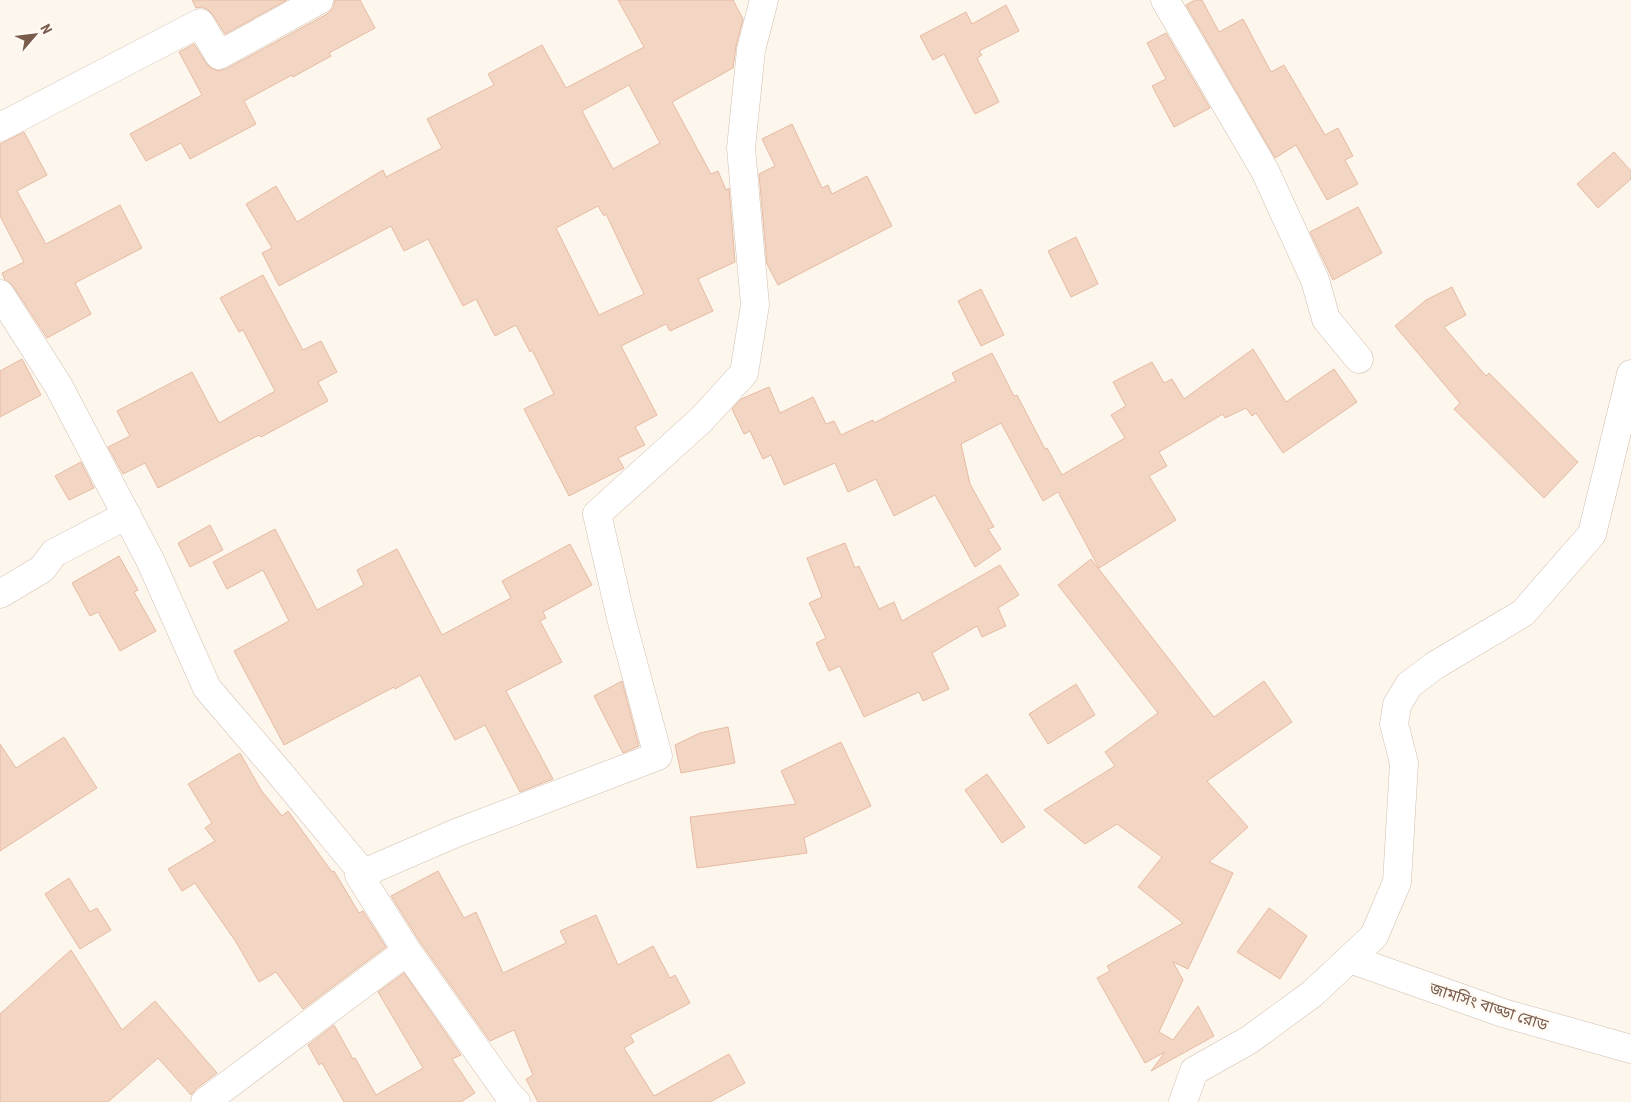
<svg xmlns="http://www.w3.org/2000/svg" width="1631" height="1102" font-family="'Roboto Condensed','Noto Sans Bengali',sans-serif">
<style>
.building{fill:#f3d5c3;stroke:#e6bba3;fill-rule:evenodd}
.lines{fill:none;stroke-linecap:round;stroke-linejoin:round}
.minor-casing{stroke:#d1beb0;stroke-width:29}
.minor{stroke:#fff;stroke-width:28}
.labels{text-anchor:middle;stroke-width:5;stroke-linejoin:round;paint-order:stroke}
.street-label{font-size:16px;fill:#7a5c4d;stroke:#fffaf3}
</style>
<rect width="100%" height="100%" fill="#fdf6ec"/>
<path class="building" d="M 192,0 L 287,0 L 225,34 L 213,15 L 207,9 L 201,7 L 196,8 Z
M 335,0 L 360,0 L 375,28 L 329,53 L 331,56 L 293,77 L 292,75 L 244,101 L 256,124 L 190,159 L 181,143 L 146,161 L 130,134 L 202,95 L 179,52 L 194,44 L 206,63 L 211,68 L 218,71 L 226,69 L 327,14 L 333,8 Z
M 618,0 L 733,0 L 743,19 L 736,46 L 733,68 L 672,102 L 711,174 L 718,171 L 726,190 L 729,188 L 735,262 L 698,279 L 713,311 L 670,331 L 666,324 L 621,346 L 657,415 L 635,427 L 645,445 L 618,458 L 624,468 L 569,496 L 524,409 L 554,394 L 532,350 L 530,352 L 516,325 L 495,336 L 476,299 L 463,306 L 428,239 L 404,251 L 391,226 L 279,286 L 262,253 L 272,248 L 246,204 L 276,186 L 297,222 L 383,170 L 386,177 L 442,148 L 427,119 L 494,85 L 488,74 L 542,45 L 566,88 L 644,47 ZM 629,85 L 660,143 L 613,169 L 582,111 ZM 598,206 L 604,216 L 606,214 L 644,294 L 599,315 L 556,228 Z
M 1195,0 L 1202,0 L 1219,32 L 1243,19 L 1271,72 L 1284,65 L 1325,135 L 1338,128 L 1353,156 L 1345,160 L 1358,184 L 1327,200 L 1296,145 L 1275,158 L 1186,5 Z
M 1006,5 L 1019,31 L 979,51 L 982,55 L 977,58 L 999,102 L 975,114 L 944,54 L 933,60 L 920,36 L 966,12 L 972,24 Z
M 1166,33 L 1210,108 L 1174,127 L 1152,86 L 1166,79 L 1147,43 Z
M 792,124 L 822,188 L 828,185 L 832,194 L 867,176 L 892,226 L 778,285 L 767,264 L 759,174 L 775,166 L 762,139 Z
M 24,132 L 47,175 L 17,191 L 46,244 L 120,205 L 142,248 L 75,283 L 91,314 L 47,338 L 13,286 L 5,280 L 2,273 L 24,262 L 0,216 L 0,144 Z
M 1614,152 L 1631,171 L 1631,179 L 1598,208 L 1577,184 Z
M 1358,207 L 1382,253 L 1333,280 L 1310,232 Z
M 1076,237 L 1098,284 L 1071,297 L 1048,251 Z
M 263,275 L 303,350 L 321,341 L 337,372 L 318,382 L 328,401 L 261,437 L 259,435 L 158,488 L 145,463 L 123,474 L 108,447 L 130,436 L 117,411 L 192,372 L 219,423 L 275,391 L 243,330 L 239,332 L 220,298 Z
M 1452,287 L 1466,315 L 1444,327 L 1486,376 L 1489,373 L 1578,462 L 1544,498 L 1454,409 L 1460,403 L 1395,326 L 1426,300 Z
M 981,289 L 1004,335 L 981,346 L 958,301 Z
M 1253,349 L 1286,402 L 1334,369 L 1357,402 L 1283,453 L 1256,413 L 1252,416 L 1246,408 L 1225,418 L 1223,414 L 1159,452 L 1167,466 L 1149,476 L 1176,520 L 1099,568 L 1058,492 L 1043,501 L 1001,423 L 961,444 L 970,484 L 994,527 L 988,529 L 1001,549 L 975,567 L 935,495 L 894,516 L 876,479 L 848,492 L 835,463 L 784,485 L 771,455 L 763,459 L 750,431 L 744,434 L 732,409 L 741,399 L 769,387 L 780,413 L 813,397 L 826,424 L 834,421 L 841,435 L 873,420 L 874,423 L 956,381 L 952,373 L 992,353 L 1014,396 L 1017,395 L 1045,449 L 1047,448 L 1062,475 L 1125,438 L 1111,415 L 1126,406 L 1113,382 L 1152,362 L 1164,383 L 1172,379 L 1184,399 Z
M 22,359 L 41,395 L 0,417 L 0,371 Z
M 81,462 L 94,488 L 69,500 L 55,476 Z
M 210,525 L 223,550 L 190,567 L 178,543 Z
M 275,529 L 317,610 L 364,585 L 357,570 L 397,549 L 442,635 L 511,598 L 502,581 L 570,544 L 592,585 L 543,612 L 546,618 L 540,621 L 562,662 L 506,691 L 553,779 L 520,792 L 485,725 L 455,740 L 420,675 L 395,689 L 394,687 L 284,745 L 234,651 L 289,621 L 263,570 L 227,589 L 213,562 Z
M 845,543 L 855,568 L 859,566 L 879,609 L 894,602 L 902,621 L 1000,565 L 1019,595 L 998,608 L 1006,626 L 982,637 L 977,626 L 932,653 L 949,689 L 923,701 L 919,692 L 864,717 L 840,666 L 829,671 L 816,643 L 826,638 L 809,603 L 822,597 L 807,558 Z
M 119,556 L 138,590 L 134,592 L 156,631 L 120,651 L 98,612 L 90,616 L 72,583 Z
M 1091,559 L 1214,717 L 1264,681 L 1292,722 L 1207,781 L 1248,827 L 1209,862 L 1233,873 L 1188,969 L 1173,962 L 1183,980 L 1159,1032 L 1173,1040 L 1198,1006 L 1214,1036 L 1151,1071 L 1165,1052 L 1145,1063 L 1097,978 L 1110,971 L 1107,966 L 1183,923 L 1138,887 L 1162,857 L 1117,824 L 1085,844 L 1044,810 L 1115,766 L 1105,752 L 1158,713 L 1058,585 Z
M 622,681 L 639,746 L 623,753 L 594,696 Z
M 1076,684 L 1095,715 L 1048,744 L 1029,714 Z
M 728,727 L 735,763 L 681,773 L 675,745 L 700,733 Z
M 64,737 L 97,788 L 0,851 L 0,744 L 16,768 Z
M 841,742 L 871,806 L 804,838 L 807,853 L 697,868 L 690,817 L 796,804 L 781,771 Z
M 240,753 L 261,790 L 282,816 L 288,811 L 332,872 L 334,871 L 359,913 L 363,911 L 386,947 L 303,1009 L 276,972 L 259,982 L 236,942 L 195,883 L 182,891 L 168,869 L 215,841 L 205,828 L 212,823 L 188,784 Z
M 987,774 L 1025,827 L 1002,843 L 965,790 Z
M 438,871 L 464,918 L 476,912 L 503,973 L 566,943 L 560,931 L 596,915 L 618,965 L 653,946 L 670,978 L 675,975 L 690,1003 L 630,1035 L 634,1042 L 624,1048 L 654,1096 L 729,1054 L 745,1083 L 710,1102 L 538,1102 L 526,1079 L 533,1075 L 514,1030 L 490,1041 L 420,942 L 391,896 Z
M 69,878 L 90,912 L 97,908 L 111,930 L 80,949 L 45,894 Z
M 1269,908 L 1307,936 L 1280,979 L 1237,952 Z
M 71,950 L 122,1030 L 155,1001 L 217,1073 L 196,1089 L 191,1095 L 158,1058 L 108,1102 L 0,1102 L 0,1014 Z
M 404,973 L 461,1055 L 452,1059 L 475,1093 L 461,1102 L 344,1102 L 322,1063 L 319,1065 L 308,1045 L 334,1025 L 353,1059 L 355,1058 L 376,1095 L 423,1068 L 378,992 Z"/>
<g class="lines">
<g class="minor-casing">
<path id="minor" d="M 1165,0 L 1265,171 L 1315,280 L 1326,319 L 1359,359
M 0,127 L 200,23 L 219,55 L 319,0
M 0,294 L 58,385 L 150,560 L 207,688 L 273,765 L 363,873
M 0,594 L 42,569 L 54,553 L 127,515
M 1350,959 L 1503,1013 L 1631,1049
M 205,1102 L 407,951
M 516,1102 L 508,1094 L 407,951 L 359,875 L 456,833 L 658,756 L 621,618 L 597,514 L 701,420 L 744,373 L 755,305 L 741,148 L 751,50 L 764,0
M 1183,1102 L 1194,1071 L 1249,1040 L 1312,994 L 1374,936 L 1397,882 L 1404,763 L 1394,724 L 1397,705 L 1409,685 L 1434,666 L 1523,613 L 1592,534 L 1631,374"/>
</g>
<use href="#minor" class="minor"/>
</g>
<g class="labels">
<g class="street-label">
<text transform="translate(1489 1006) rotate(18)" y="6">জামসিং বাড্ডা রোড</text>
</g>
</g>
<g transform="translate(35 35) rotate(62)" stroke="#fffaf3" stroke-width="4" paint-order="stroke">
<path d="M0-4L9 19L0 12L-9 19Z" fill="#7a5c4d"/>
<text y="-8" font-size="14" font-weight="bold" text-anchor="middle" fill="#7a5c4d">N</text>
</g>
</svg>
